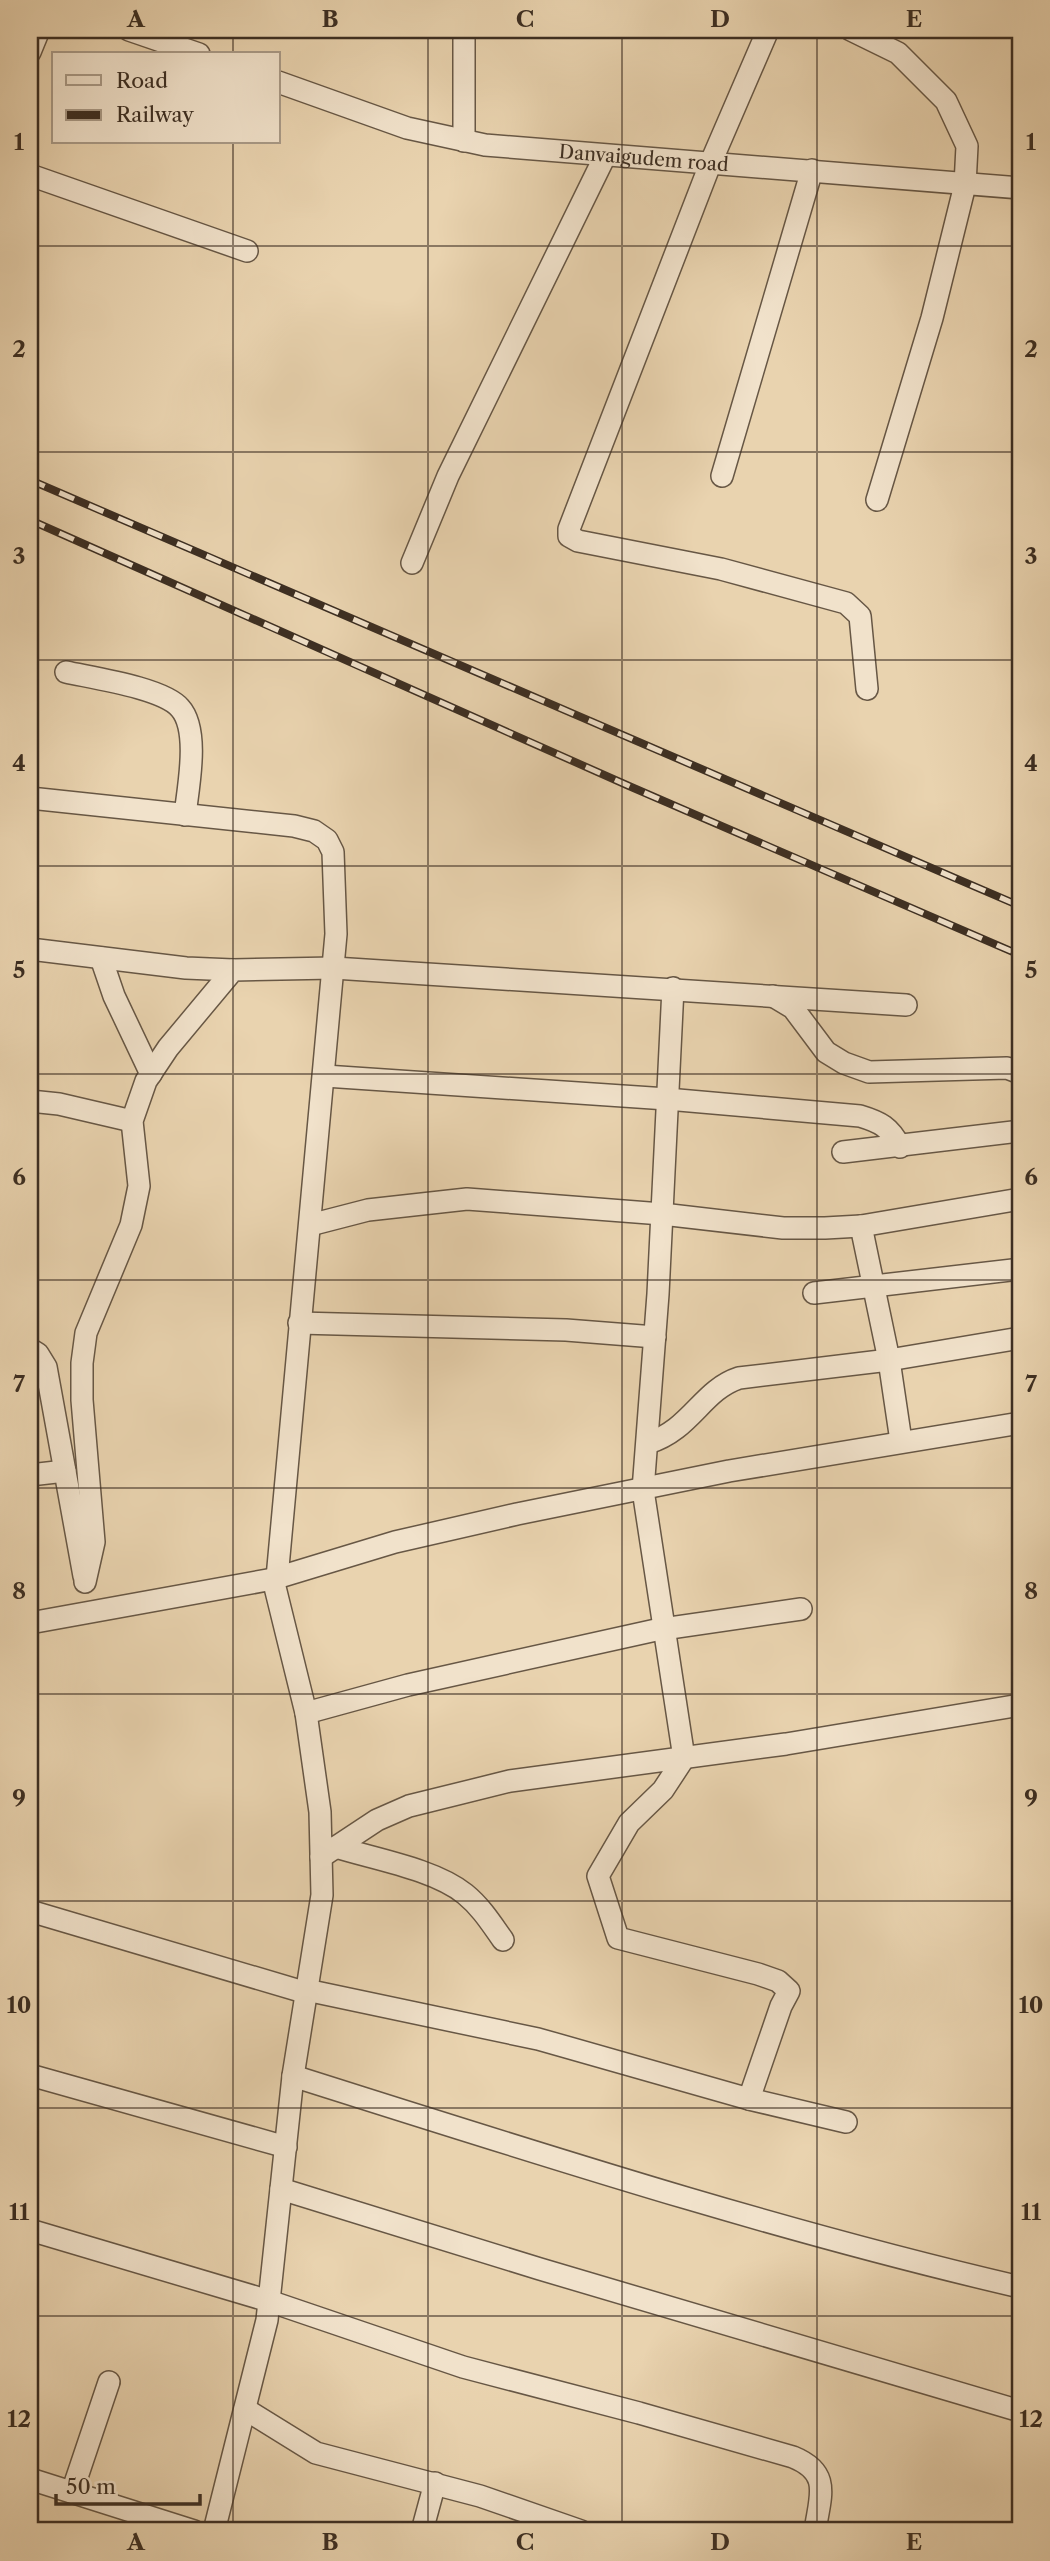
<svg xmlns="http://www.w3.org/2000/svg" width="1050" height="2561" font-family="'Libre Caslon Text',serif">
<style>
.lines{fill:none;stroke-linecap:round;stroke-linejoin:round}
.minor-casing{stroke:#675745;stroke-width:24}
.minor{stroke:#f1e2cb;stroke-width:21}
.rail-casing{stroke:#3c2e22;stroke-width:8}
.rail{stroke:#f1e2cb;stroke-width:5;stroke-dasharray:16;stroke-linecap:butt}
.grid{fill:none;stroke:#3c2e22;stroke-width:2;stroke-opacity:0.55}
.labels{text-anchor:middle;stroke-width:5;stroke-linejoin:round;paint-order:stroke}
.street-label{font-size:19px;fill:#3c2e22;stroke:#f1e2cb}
.neatline{fill:none;stroke:#3c2e22;stroke-width:2.5}
.grid-label{font-size:23px;text-anchor:middle;font-weight:bold;fill:#3c2e22}
</style>
<rect width="100%" height="100%" fill="#e9d3af"/>
<filter id="stains"><feTurbulence type="fractalNoise" baseFrequency=".00286" numOctaves="4"/><feColorMatrix values="0 0 0 0 .2 0 0 0 0 .09 0 0 0 0 .02 0 0 0 .5 -.17"/></filter>
<radialGradient id="worn" r=".72"><stop offset=".6" stop-color="#630" stop-opacity="0"/><stop offset="1" stop-color="#630" stop-opacity=".3"/></radialGradient>
<g class="lines">
<g class="minor-casing">
<g id="minor">
<path d="M 129,30 L 199,54"/>
<path d="M 464,30 L 464,141"/>
<path d="M 768,30 L 711,162 L 569,529 L 569,536 L 578,541 L 721,569 L 846,603 L 860,616 L 867,689"/>
<path d="M 851,30 L 898,53 L 946,101 L 967,146 L 965,185 L 932,318 L 877,500"/>
<path d="M 30,52 L 39,30"/>
<path id="s1" d="M 278,82 L 407,128 L 485,145 L 1020,188"/>
<path d="M 30,175 L 247,251"/>
<path d="M 722,476 L 812,170"/>
<path d="M 412,563 L 448,476 L 605,156"/>
<path d="M 66,672 C 93,678 163,688 180,708 C 200,730 188,788 185,815"/>
<path d="M 30,798 L 294,826 L 314,831 L 327,840 L 333,852 L 336,934 L 277,1578"/>
<path d="M 30,949 L 186,968 L 233,970"/>
<path d="M 101,958 L 114,996 L 151,1074"/>
<path d="M 673,988 L 658,1294 L 643,1490 L 684,1758 L 663,1790 L 629,1823 L 598,1876 L 618,1938 L 758,1974 L 778,1981 L 789,1991 L 781,2006 L 749,2099"/>
<path d="M 773,996 L 793,1008 L 826,1052 L 844,1063 L 869,1072 L 1007,1068 L 1020,1073"/>
<path d="M 325,1076 L 667,1099 L 860,1116 C 880,1122 890,1127 900,1147"/>
<path d="M 30,1101 L 59,1104 L 132,1121"/>
<path d="M 843,1152 L 1020,1131"/>
<path d="M 310,1225 L 368,1210 L 467,1199 L 662,1214 L 783,1228 L 825,1228 L 861,1226 L 1020,1199"/>
<path d="M 861,1226 L 889,1360 L 901,1441"/>
<path d="M 814,1293 L 1020,1269"/>
<path d="M 299,1323 L 566,1330 L 655,1337"/>
<path d="M 30,1349 L 38,1354 L 46,1367 L 84,1576"/>
<path d="M 648,1443 C 691,1430 702,1390 739,1378 L 889,1360 L 1020,1338"/>
<path d="M 30,1475 L 65,1471"/>
<path d="M 85,1582 L 94,1542 L 82,1400 L 82,1363 L 86,1333 L 131,1225 L 139,1186 L 132,1121 L 146,1081 L 168,1048 L 233,970 L 334,968 L 906,1005"/>
<path d="M 30,1623 L 273,1579 L 395,1542 L 517,1514 L 729,1471 L 1020,1423"/>
<path d="M 306,1713 L 408,1685 L 656,1630 L 801,1609"/>
<path d="M 336,1847 C 374,1859 434,1869 465,1894 C 481,1907 491,1923 503,1940"/>
<path d="M 321,1857 L 377,1820 L 409,1806 L 510,1781 L 786,1744 L 1020,1705"/>
<path d="M 30,1911 L 307,1993 L 311,1991 L 538,2039 L 749,2099 L 846,2122"/>
<path d="M 30,2075 L 286,2147"/>
<path d="M 293,2076 C 534,2152 774,2230 1020,2287"/>
<path d="M 281,2189 L 540,2269 L 1020,2411"/>
<path d="M 30,2230 L 269,2301 L 463,2367 L 639,2413 L 793,2457 C 832,2473 820,2496 815,2531"/>
<path d="M 245,2409 L 316,2453 L 480,2496 L 581,2531"/>
<path d="M 30,2479 L 194,2531"/>
<path d="M 72,2492 L 109,2382"/>
<path d="M 214,2531 L 267,2320 L 293,2076 L 322,1895 L 320,1812 L 306,1713 L 273,1579"/>
<path d="M 422,2531 L 435,2483"/>
</g>
</g>
<use href="#minor" class="minor"/>
<g class="rail-casing">
<path id="rail" d="M 30,480 L 1020,906
M 30,520 L 629,786 L 1020,955"/>
</g>
<use href="#rail" class="rail"/>
</g>
<path class="grid" d="M 233,30 L 233,54M 428,30 L 428,2531M 622,30 L 622,2531M 817,30 L 817,2531M 233,142 L 233,2531M 30,246 L 1020,246M 30,452 L 1020,452M 30,660 L 1020,660M 30,866 L 1020,866M 30,1074 L 1020,1074M 30,1280 L 1020,1280M 30,1488 L 1020,1488M 30,1694 L 1020,1694M 30,1901 L 1020,1901M 30,2108 L 1020,2108M 30,2316 L 1020,2316"/>
<g class="labels">
<g class="street-label">
<text dy="7" stroke="none"><textPath href="#s1" startOffset="376">Danvaigudem road</textPath></text>
</g>
</g>
<rect width="1050" height="2561" fill="none" stroke="#e9d3af" stroke-width="77"/>
<rect x="52" y="52" width="228" height="91" fill="#f1e2cb" stroke="#a99a87" stroke-width="2"/>
<rect x="66" y="75" width="35" height="10" fill="#f1e2cb" stroke="#a99a87" stroke-width="2"/>
<text x="116" y="88" font-size="21" fill="#3c2e22">Road</text>
<rect x="66" y="110" width="35" height="10" fill="#3c2e22" stroke="#a99a87" stroke-width="2"/>
<text x="116" y="122" font-size="21" fill="#3c2e22">Railway</text>
<path d="M56 2494v10h144v-10" fill="none" stroke="#3c2e22" stroke-width="3.5"/>
<text x="66" y="2494" font-size="21" fill="#3c2e22" stroke="#f1e2cb" stroke-width="5" paint-order="stroke">50 m</text>
<rect x="38" y="38" width="974" height="2484" class="neatline"/>
<g class="grid-label">
<text x="136" y="27">A</text>
<text x="330" y="27">B</text>
<text x="525" y="27">C</text>
<text x="720" y="27">D</text>
<text x="914" y="27">E</text>
<text x="19" y="150">1</text>
<text x="1031" y="150">1</text>
<text x="19" y="357">2</text>
<text x="1031" y="357">2</text>
<text x="19" y="564">3</text>
<text x="1031" y="564">3</text>
<text x="19" y="771">4</text>
<text x="1031" y="771">4</text>
<text x="19" y="978">5</text>
<text x="1031" y="978">5</text>
<text x="19" y="1185">6</text>
<text x="1031" y="1185">6</text>
<text x="19" y="1392">7</text>
<text x="1031" y="1392">7</text>
<text x="19" y="1599">8</text>
<text x="1031" y="1599">8</text>
<text x="19" y="1806">9</text>
<text x="1031" y="1806">9</text>
<text x="19" y="2013">10</text>
<text x="1031" y="2013">10</text>
<text x="19" y="2220">11</text>
<text x="1031" y="2220">11</text>
<text x="19" y="2427">12</text>
<text x="1031" y="2427">12</text>
<text x="136" y="2550">A</text>
<text x="330" y="2550">B</text>
<text x="525" y="2550">C</text>
<text x="720" y="2550">D</text>
<text x="914" y="2550">E</text>
</g>
<rect width="100%" height="100%" filter="url(#stains)"/>
<rect width="100%" height="100%" fill="url(#worn)"/>
</svg>
